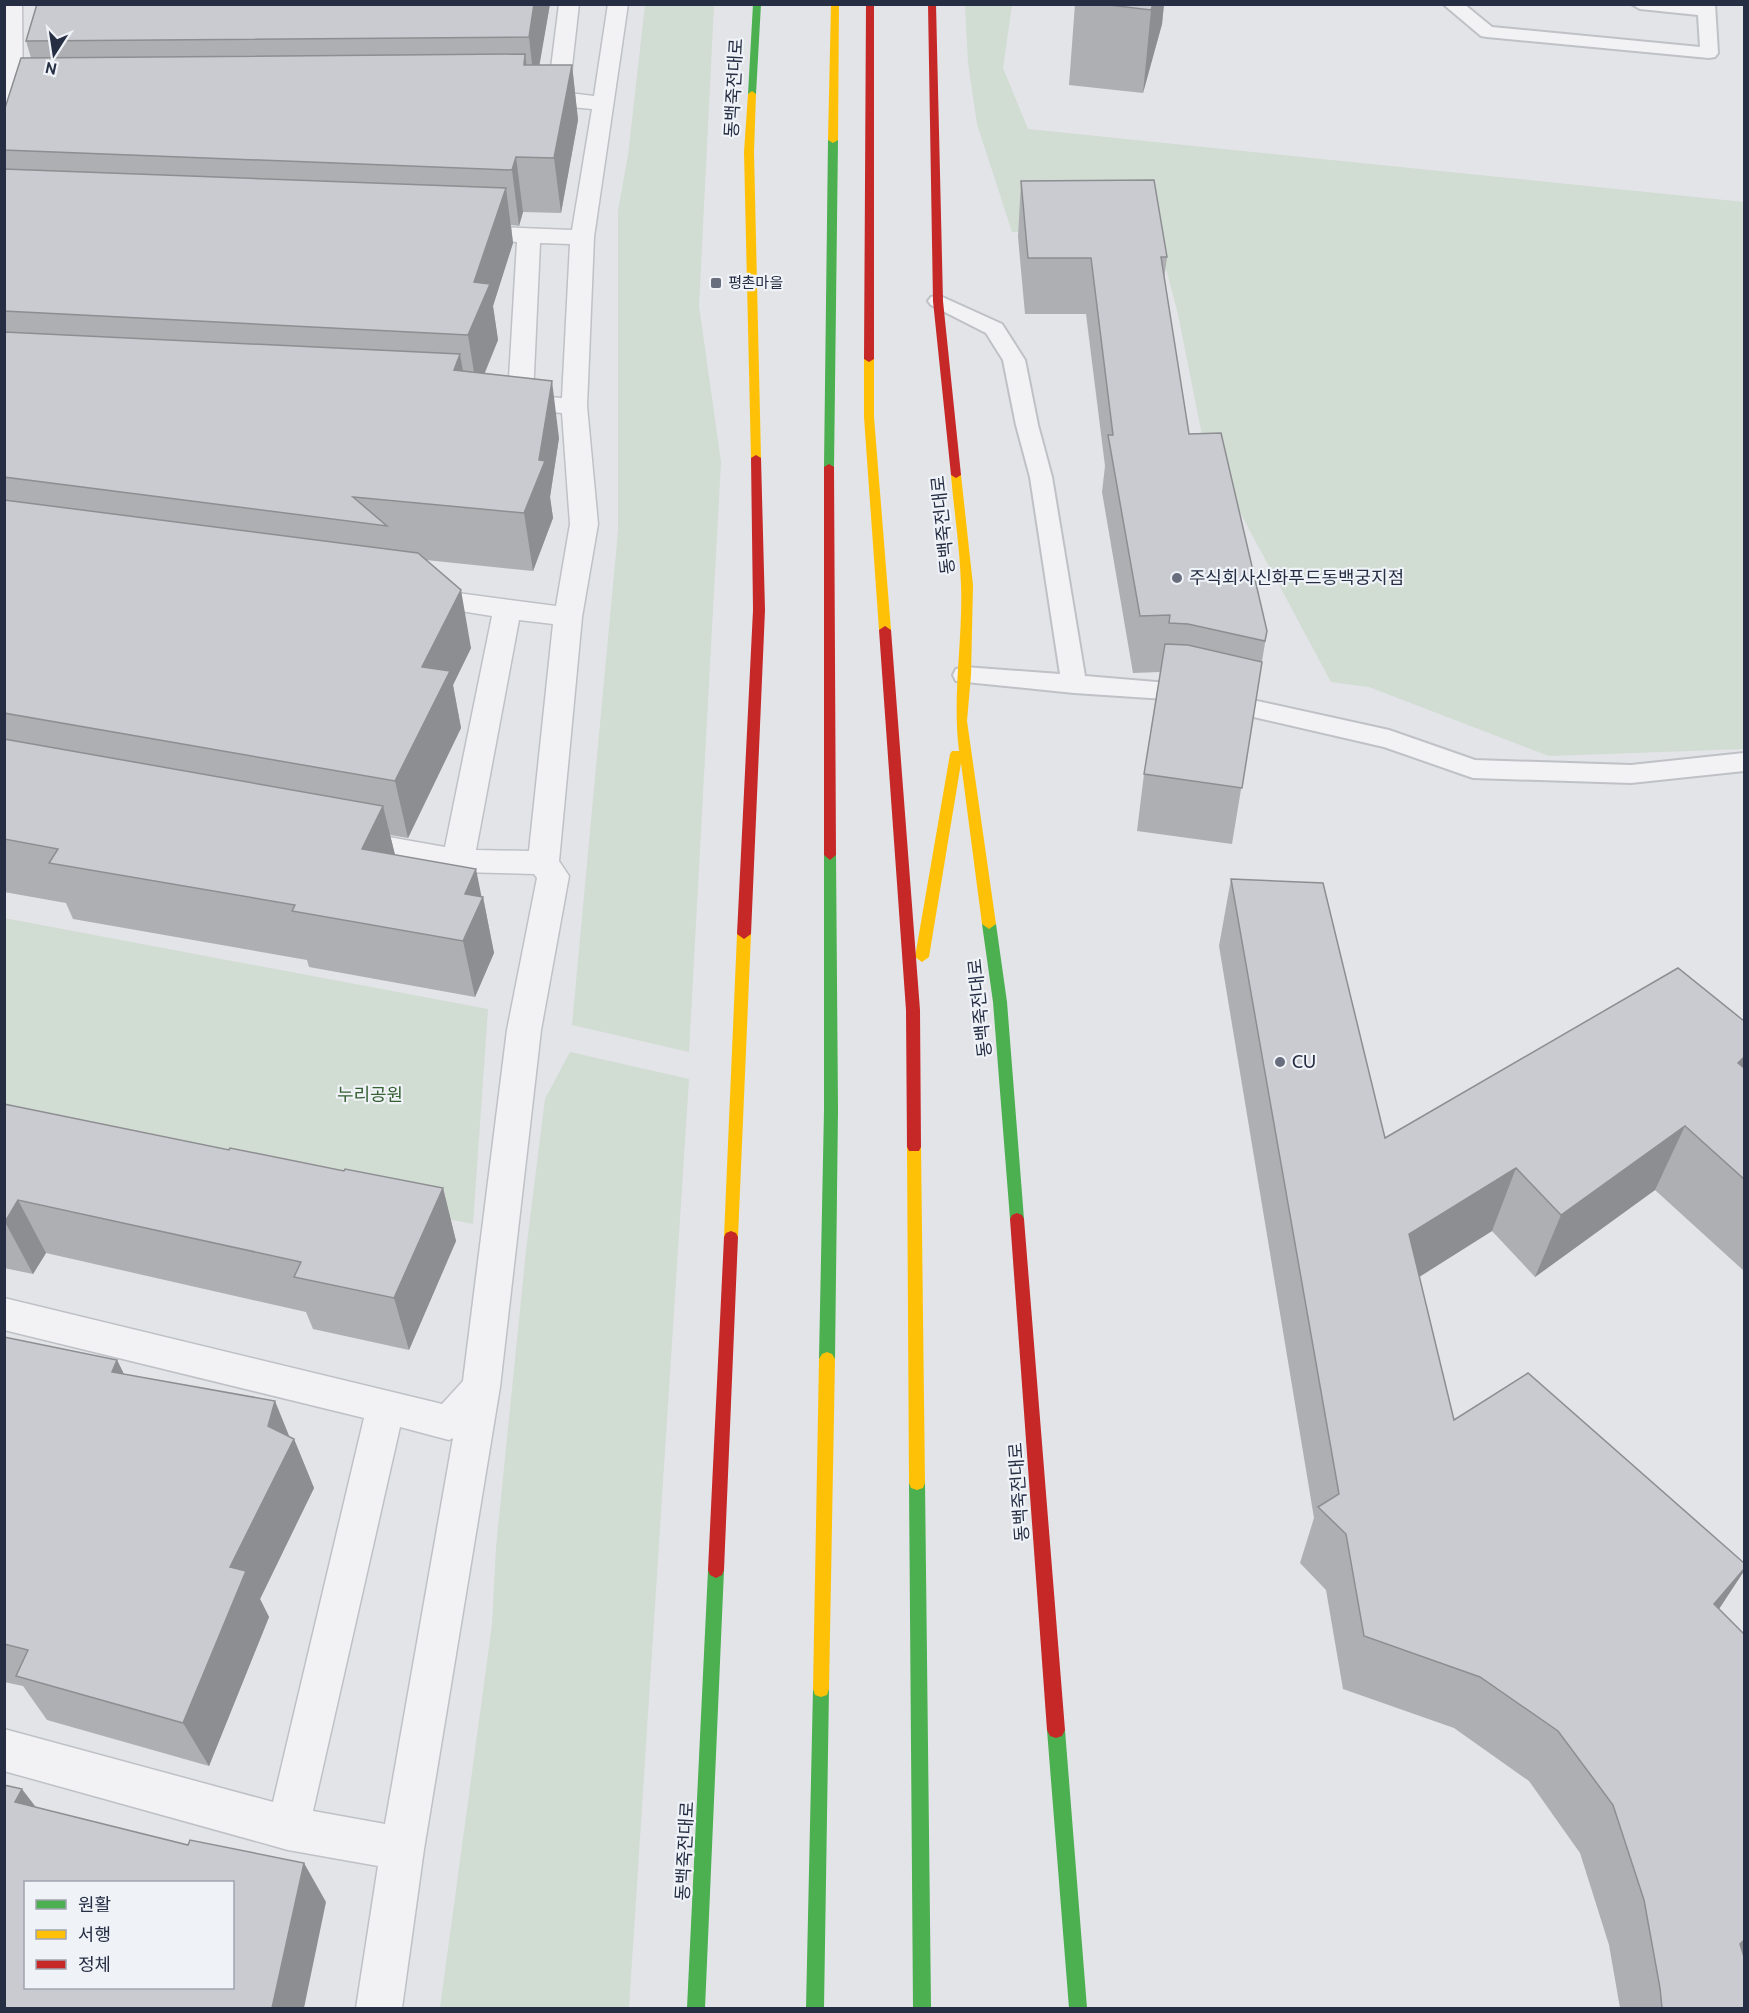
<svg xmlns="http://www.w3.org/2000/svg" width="1749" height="2013" font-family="Cabin,'Noto Sans KR',sans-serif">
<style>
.green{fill:#d1dcd2}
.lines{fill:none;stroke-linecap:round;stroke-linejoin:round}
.lane-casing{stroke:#bfc1c6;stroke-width:4}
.street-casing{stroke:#bfc1c6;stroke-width:3}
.lane{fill:#f2f2f4;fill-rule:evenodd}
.street{fill:#f2f2f4;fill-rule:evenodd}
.fast{fill:#4caf50;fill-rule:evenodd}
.slow{fill:#ffc107;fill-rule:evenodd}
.jam{fill:#c62828;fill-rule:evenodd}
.wall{fill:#adafb3}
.shaded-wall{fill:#8d8e92}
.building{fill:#c9cbd0;stroke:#8d8e92;stroke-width:1.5;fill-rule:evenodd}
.poi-dot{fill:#686e7d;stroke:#eff2f7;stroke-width:2}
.labels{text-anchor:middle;stroke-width:4.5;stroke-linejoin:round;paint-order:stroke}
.far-poi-label{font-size:15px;fill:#262e44;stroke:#eff2f7;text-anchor:start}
.street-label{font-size:18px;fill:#262e44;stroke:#eff2f7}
.poi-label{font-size:18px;fill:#262e44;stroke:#eff2f7;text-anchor:start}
.park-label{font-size:18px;fill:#366132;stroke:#eff2f7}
</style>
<rect width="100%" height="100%" fill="#e2e4e8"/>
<path class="green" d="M 645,5 L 714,5 L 699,306 L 721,462 L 689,1052 L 572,1025 L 618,531 L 618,211 L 628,155 Z
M 965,5 L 1012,5 L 1003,68 L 1028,129 L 1744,202 L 1744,749 L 1549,756 L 1369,687 L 1331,682 L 1204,445 L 1178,314 L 1156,231 L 1012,232 L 977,124 L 968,63 Z
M 4,918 L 488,1009 L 473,1224 L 5,1131 Z
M 570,1052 L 689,1079 L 629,2008 L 440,2008 L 492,1625 L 496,1547 L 526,1251 L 545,1099 Z"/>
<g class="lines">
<g class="lane-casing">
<path id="lane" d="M 1443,4 L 1464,4 L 1492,27 L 1700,47 L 1698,15 L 1640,9 L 1631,4 L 1715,4 L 1718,53 L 1715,57 L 1709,58 L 1487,37 L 1481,36 Z
M 938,295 L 1002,324 L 1025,360 L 1038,425 L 1052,477 L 1085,676 L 1180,684 L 1389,730 L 1475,760 L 1631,765 L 1744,753 L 1744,771 L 1631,783 L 1473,778 L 1384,747 L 1180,700 L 1074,693 L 956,681 L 953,675 L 956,669 L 965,667 L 1060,674 L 1030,477 L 1016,425 L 1003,360 L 986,333 L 931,305 L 928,301 L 931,297 Z"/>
</g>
<g class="street-casing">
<path id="street" d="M 4,4 L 22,4 L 23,104 L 15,144 L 12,149 L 4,151 Z
M 559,4 L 579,4 L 569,93 L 594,96 L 608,4 L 628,4 L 594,237 L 587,406 L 598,524 L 582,617 L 559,861 L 569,876 L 541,1030 L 500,1387 L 424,1849 L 402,2008 L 356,2008 L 378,1866 L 288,1850 L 4,1771 L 4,1729 L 273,1802 L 364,1418 L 4,1330 L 4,1298 L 442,1404 L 463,1381 L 507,1030 L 537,878 L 534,874 L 458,872 L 349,852 L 338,849 L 334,841 L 338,833 L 349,830 L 445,847 L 492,616 L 410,603 L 406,597 L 410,591 L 420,588 L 556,606 L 570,524 L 562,413 L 501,407 L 497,402 L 501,397 L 508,395 L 517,242 L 460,238 L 456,233 L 460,228 L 468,226 L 572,230 L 592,109 L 540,104 L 537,99 L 540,94 L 548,92 ZM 540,243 L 570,244 L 562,398 L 533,396 ZM 519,620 L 553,624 L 529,851 L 476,850 ZM 400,1427 L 449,1440 L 453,1438 L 385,1824 L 313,1811 Z"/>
</g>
<use href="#lane" class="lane"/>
<use href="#street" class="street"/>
<path class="fast" d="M 753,4 L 761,4 L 756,94 L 752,97 L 748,94 Z
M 833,137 L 838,140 L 834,467 L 829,470 L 824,467 L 828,140 Z
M 830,850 L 836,855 L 838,1110 L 835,1359 L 832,1364 L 827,1366 L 822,1364 L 819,1359 L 824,1110 L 824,855 Z
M 989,919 L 996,924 L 1007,1002 L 1024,1219 L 1022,1223 L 1017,1225 L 1012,1223 L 1010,1219 L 993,1002 L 982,924 Z
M 917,1476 L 923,1478 L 925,1483 L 931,2008 L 913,2008 L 909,1483 L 911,1478 Z
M 716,1562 L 722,1565 L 724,1570 L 705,2008 L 687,2008 L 708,1570 L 710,1565 Z
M 821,1681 L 827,1683 L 829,1689 L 824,2008 L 806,2008 L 813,1689 L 815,1683 Z
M 1056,1722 L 1062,1724 L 1065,1730 L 1087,2008 L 1069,2008 L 1047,1730 L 1050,1724 Z"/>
<path class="slow" d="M 831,4 L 839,4 L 838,140 L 833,143 L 828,140 Z
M 752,91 L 756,94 L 754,152 L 761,458 L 756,461 L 751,458 L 744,152 L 748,94 Z
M 869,356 L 874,359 L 874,417 L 891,630 L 885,634 L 879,630 L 864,417 L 864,359 Z
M 956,472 L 961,475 L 973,585 L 971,675 L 967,721 L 996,924 L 989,929 L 982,924 L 961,763 L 929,957 L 922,962 L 915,957 L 950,754 L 952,751 L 959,751 C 952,696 963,640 961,585 C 960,549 954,511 951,475 Z
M 744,929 L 751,934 L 738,1237 L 736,1241 L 731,1243 L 726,1241 L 724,1237 L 737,934 Z
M 914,1141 L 919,1143 L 921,1147 L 925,1483 L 923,1488 L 917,1490 L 911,1488 L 909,1483 L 907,1147 L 909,1143 Z
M 827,1352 L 832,1354 L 835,1359 L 829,1689 L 827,1695 L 821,1697 L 815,1695 L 813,1689 L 819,1359 L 822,1354 Z"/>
<path class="jam" d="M 866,4 L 874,4 L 874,359 L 869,362 L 864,359 Z
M 928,4 L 936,4 L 943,301 L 961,475 L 956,478 L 951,475 L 933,301 Z
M 756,455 L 761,458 L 765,610 L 751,934 L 744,939 L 737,934 L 753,610 L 751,458 Z
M 829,464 L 834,467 L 836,855 L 830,860 L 824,855 L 824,467 Z
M 885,626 L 891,630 L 920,1010 L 921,1147 L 919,1151 L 909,1151 L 907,1147 L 906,1010 L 879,630 Z
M 1017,1213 L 1022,1215 L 1024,1219 L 1065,1730 L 1062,1736 L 1056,1738 L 1050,1736 L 1047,1730 L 1010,1219 L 1012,1215 Z
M 731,1231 L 736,1233 L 738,1237 L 724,1570 L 722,1575 L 716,1578 L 710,1575 L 708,1570 L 724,1237 L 726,1233 Z"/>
</g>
<path class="wall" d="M 37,4 L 550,4 L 539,65 L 572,65 L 578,120 L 561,213 L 523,212 L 519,226 L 511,225 L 513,243 L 493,306 L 498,340 L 485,373 L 559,438 L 550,497 L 553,518 L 533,571 L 426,560 L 471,648 L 453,685 L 461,728 L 408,838 L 390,835 L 395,855 L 483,897 L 494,953 L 475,997 L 309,967 L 307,960 L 73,919 L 66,903 L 4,892 L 4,111 L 31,58 L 26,41 Z
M 1075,4 L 1164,4 L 1162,24 L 1143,93 L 1069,85 Z
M 1021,181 L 1167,257 L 1164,280 L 1189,434 L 1267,631 L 1232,844 L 1137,831 L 1144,774 L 1160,672 L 1133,673 L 1102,492 L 1105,466 L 1086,314 L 1025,314 L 1018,237 Z
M 1231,879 L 1385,1138 L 1744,1021 L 1744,1271 L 1655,1190 L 1535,1277 L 1492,1231 L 1419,1277 L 1454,1420 L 1744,1571 L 1719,1609 L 1744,1634 L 1744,1952 L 1743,1953 L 1744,2008 L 1620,2008 L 1609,1945 L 1580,1853 L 1529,1781 L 1454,1728 L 1343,1689 L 1326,1590 L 1300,1563 L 1314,1518 L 1219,946 Z
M 4,1104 L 229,1150 L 344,1171 L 443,1188 L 456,1241 L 409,1350 L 313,1329 L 306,1312 L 46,1253 L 33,1274 L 4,1268 Z
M 4,1337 L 117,1360 L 124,1374 L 294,1439 L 314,1488 L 260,1599 L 269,1617 L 209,1766 L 47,1720 L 23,1686 L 4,1682 Z"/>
<path class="shaded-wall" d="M 534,4 L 550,4 L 535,91 L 529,37 Z
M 1153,4 L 1164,4 L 1162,24 L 1143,93 L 1151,10 Z
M 525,54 L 532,108 L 524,65 Z
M 572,65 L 578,120 L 561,213 L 554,158 Z
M 516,157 L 523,212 L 519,226 L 512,170 Z
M 506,188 L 513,243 L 493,306 L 498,340 L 477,391 L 468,335 L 474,282 Z
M 460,354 L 470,411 L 454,370 Z
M 552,381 L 559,438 L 550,497 L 553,518 L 533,571 L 524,513 L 539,460 Z
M 461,590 L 471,648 L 453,685 L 461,728 L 408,838 L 395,781 L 422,667 Z
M 383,806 L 397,863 L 362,849 Z
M 476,869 L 482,899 L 483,897 L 494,953 L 475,997 L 463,941 L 465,894 Z
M 1744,1057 L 1744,1082 L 1738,1063 Z
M 1685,1126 L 1655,1190 L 1535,1277 L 1561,1215 Z
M 1516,1168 L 1492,1231 L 1389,1296 L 1409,1234 Z
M 443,1188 L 456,1241 L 409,1350 L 394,1298 Z
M 18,1200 L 46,1253 L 33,1274 L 5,1222 Z
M 117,1360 L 142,1411 L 112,1372 Z
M 275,1401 L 292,1443 L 294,1439 L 314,1488 L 260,1599 L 269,1617 L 209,1766 L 183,1723 L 230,1567 Z
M 1744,1569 L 1744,1571 L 1711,1621 L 1714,1604 Z
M 22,1789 L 54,1831 L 15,1802 Z
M 304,1863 L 326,1902 L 304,2008 L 272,2008 Z
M 1744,1940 L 1744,1952 L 1700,1987 L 1740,1944 Z"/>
<path class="building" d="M 37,4 L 534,4 L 529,37 L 26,41 Z
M 1101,4 L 1153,4 L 1151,10 Z
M 525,54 L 524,65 L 572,65 L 554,158 L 516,157 L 512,170 L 4,150 L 4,111 L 21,58 Z
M 4,169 L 506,188 L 474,282 L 490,284 L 468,335 L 4,311 Z
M 1154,180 L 1167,257 L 1161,257 L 1189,434 L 1221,433 L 1267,631 L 1265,641 L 1188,624 L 1169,623 L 1170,615 L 1140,616 L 1108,435 L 1113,435 L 1091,258 L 1028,258 L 1021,181 Z
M 4,332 L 460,354 L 454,370 L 552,381 L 539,460 L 545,461 L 524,513 L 353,497 L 387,526 L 4,477 Z
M 4,500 L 418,553 L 461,590 L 422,667 L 450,671 L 395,781 L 4,713 Z
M 1165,644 L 1188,645 L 1262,662 L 1242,788 L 1144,774 Z
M 4,739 L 383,806 L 362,849 L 476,869 L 465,894 L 483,897 L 463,941 L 292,911 L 295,905 L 49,863 L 58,849 L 4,839 Z
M 1231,879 L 1323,883 L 1385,1138 L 1678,968 L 1744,1021 L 1744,1057 L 1738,1063 L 1744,1068 L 1744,1179 L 1685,1126 L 1561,1215 L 1516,1168 L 1409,1234 L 1454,1420 L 1528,1373 L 1744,1563 L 1744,1569 L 1714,1604 L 1744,1634 L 1744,1940 L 1740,1944 L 1744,1957 L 1744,2008 L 1662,2008 L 1660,1988 L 1644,1900 L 1613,1805 L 1558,1731 L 1480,1677 L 1364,1636 L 1346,1534 L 1318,1507 L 1339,1494 Z
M 4,1104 L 229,1150 L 230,1148 L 344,1171 L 345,1169 L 443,1188 L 394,1298 L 294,1277 L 301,1262 L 18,1200 L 5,1222 L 4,1221 Z
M 4,1337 L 117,1360 L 112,1372 L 275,1401 L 268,1426 L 294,1439 L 230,1567 L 246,1571 L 183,1723 L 16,1676 L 28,1650 L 4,1644 Z
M 4,1785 L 22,1789 L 15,1802 L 188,1845 L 190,1840 L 304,1863 L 272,2008 L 4,2008 ZM 26,1882 L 232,1882 L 232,1988 L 26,1988 Z"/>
<g class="poi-dot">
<rect x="710" y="277" width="12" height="12" rx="3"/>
<circle cx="1177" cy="578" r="6"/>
<circle cx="1280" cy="1062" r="6"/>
</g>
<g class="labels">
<g class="far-poi-label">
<text x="728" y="288">평촌마을</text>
</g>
<g class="street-label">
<text transform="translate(734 88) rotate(-87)" y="6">동백죽전대로</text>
<text transform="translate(943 525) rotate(-96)" y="6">동백죽전대로</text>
<text transform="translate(980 1008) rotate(-96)" y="6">동백죽전대로</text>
<text transform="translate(1019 1492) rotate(-94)" y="6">동백죽전대로</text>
<text transform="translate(685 1851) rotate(-87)" y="6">동백죽전대로</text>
</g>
<g class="poi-label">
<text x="1189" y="584">주식회사신화푸드동백궁지점</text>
<text x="1292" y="1068">CU</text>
</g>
<g class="park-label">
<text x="370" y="1101">누리공원</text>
</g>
</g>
<rect width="1749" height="2013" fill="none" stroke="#262e44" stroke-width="12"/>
<rect x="24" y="1881" width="210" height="108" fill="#eff2f7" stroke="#9fa4af" stroke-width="1.5"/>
<rect x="36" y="1900" width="30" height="9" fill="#4caf50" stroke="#9fa4af" stroke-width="1.5"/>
<text x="78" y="1911" font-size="18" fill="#262e44">원활</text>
<rect x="36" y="1930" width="30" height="9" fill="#ffc107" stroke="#9fa4af" stroke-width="1.5"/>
<text x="78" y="1941" font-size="18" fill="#262e44">서행</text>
<rect x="36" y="1960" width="30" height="9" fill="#c62828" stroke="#9fa4af" stroke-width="1.5"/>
<text x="78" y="1971" font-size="18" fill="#262e44">정체</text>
<g transform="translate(54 54) rotate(192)" stroke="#eff2f7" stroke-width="4.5" paint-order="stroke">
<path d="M0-4.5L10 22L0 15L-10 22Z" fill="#262e44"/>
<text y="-9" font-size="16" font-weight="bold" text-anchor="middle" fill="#262e44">N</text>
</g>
</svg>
